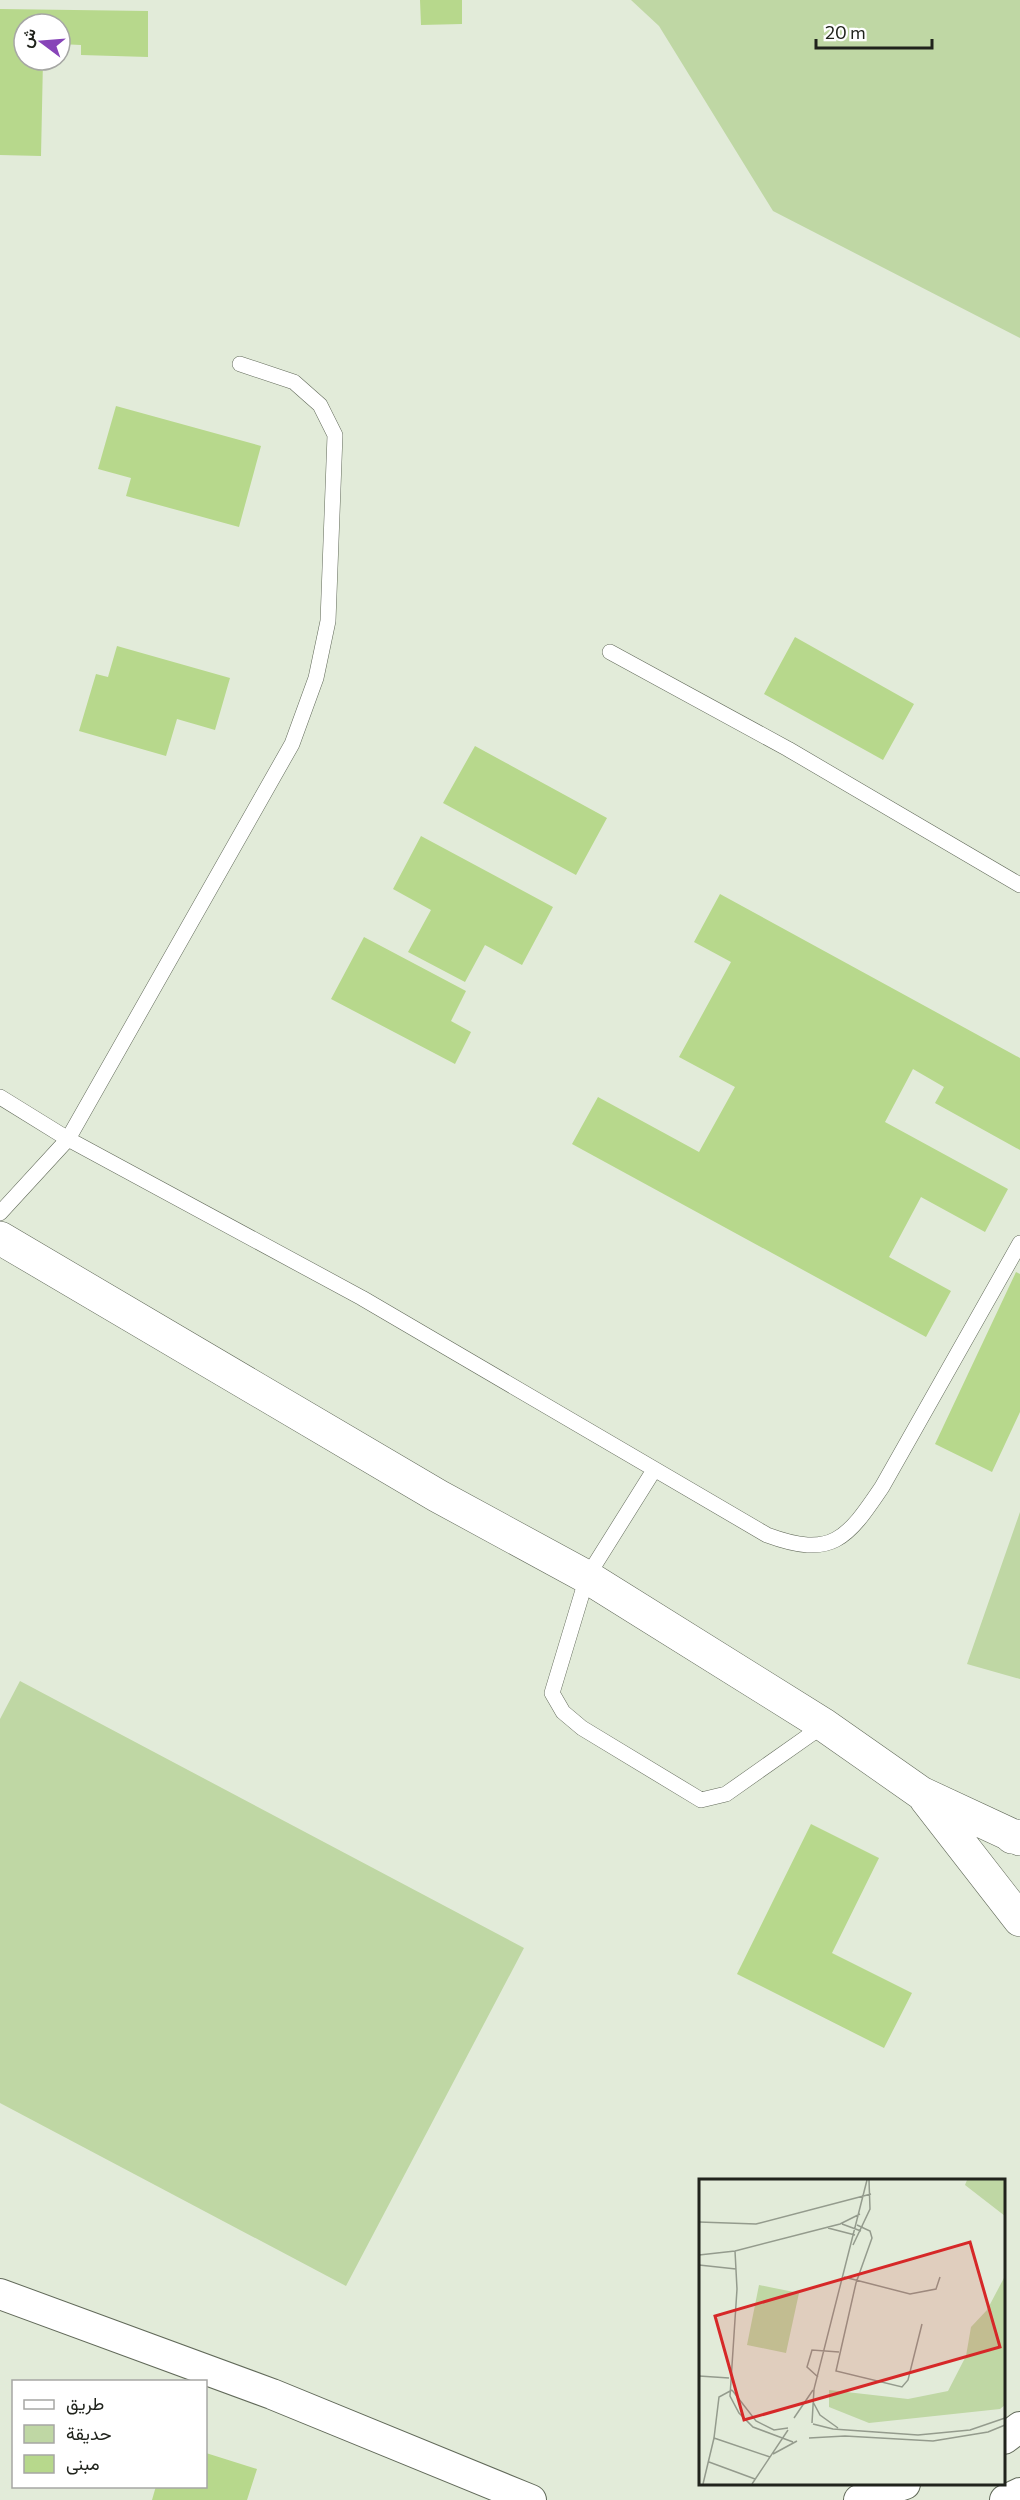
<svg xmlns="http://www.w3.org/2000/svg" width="1020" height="2500" font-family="Commissioner,Vazirmatn,sans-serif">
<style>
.green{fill:#bfd7a4}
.building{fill:#b7d88c}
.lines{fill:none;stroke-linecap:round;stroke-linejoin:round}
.service-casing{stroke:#626a5a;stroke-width:16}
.minor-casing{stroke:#626a5a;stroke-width:32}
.tertiary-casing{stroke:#626a5a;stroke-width:34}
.primary-casing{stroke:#626a5a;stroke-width:34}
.service{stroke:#fff;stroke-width:15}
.minor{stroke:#fff;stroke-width:30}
.tertiary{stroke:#fff;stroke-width:33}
.primary{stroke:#fff;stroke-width:33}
.inset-road{fill:none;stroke:#949b8d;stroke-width:1.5}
.view{fill:#d62828;fill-opacity:0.15;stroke:#d62828;stroke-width:3}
.inset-edge{fill:none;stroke:#20231c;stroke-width:3}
</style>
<rect width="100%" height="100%" fill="#e2ebd9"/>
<path class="green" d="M 631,0 L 1020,0 L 1020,338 L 773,211 L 659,26 Z
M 1020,1512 L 1020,1679 L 967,1664 Z
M 20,1681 L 524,1948 L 346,2286 L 0,2103 L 0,1719 Z"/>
<path class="building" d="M 420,0 L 462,0 L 462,24 L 421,25 Z
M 0,9 L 148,11 L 148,57 L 81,55 L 81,45 L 60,44 L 60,24 L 24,24 L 24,60 L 43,60 L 41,156 L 0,155 Z
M 116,406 L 261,446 L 239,527 L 126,496 L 131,478 L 98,469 Z
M 795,637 L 914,704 L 883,760 L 764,694 Z
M 117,646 L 230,678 L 215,730 L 177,719 L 166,756 L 79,731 L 96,674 L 108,677 Z
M 475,746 L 607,818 L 576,875 L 443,803 Z
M 421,836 L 553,907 L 522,965 L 485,945 L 465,982 L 408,952 L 431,910 L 393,889 Z
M 720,894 L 1020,1058 L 1020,1150 L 935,1103 L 944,1087 L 913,1069 L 885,1122 L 1008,1189 L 985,1232 L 921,1197 L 889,1257 L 951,1291 L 926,1337 L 572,1144 L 598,1097 L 699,1152 L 735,1087 L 679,1057 L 731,962 L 694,942 Z
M 364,937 L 466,991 L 451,1021 L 471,1032 L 455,1064 L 331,999 Z
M 1016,1272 L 1020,1274 L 1020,1412 L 992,1472 L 935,1444 Z
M 811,1824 L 879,1858 L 832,1953 L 912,1993 L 884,2048 L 737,1974 Z
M 206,2453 L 257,2469 L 247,2500 L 152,2500 L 156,2486 L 206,2486 Z"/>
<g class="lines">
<g class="service-casing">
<path id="service" d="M 610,652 L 788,749 L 1020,885
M 0,1097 L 68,1139 L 362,1298 L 767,1535 C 832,1559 847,1539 882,1487 L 1020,1243
M 0,1213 L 68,1139 L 292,744 L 316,678 L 328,621 L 335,435 L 320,405 L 294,382 L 240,364
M 654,1470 L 587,1577 L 552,1693 L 563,1712 L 582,1728 L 701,1800 L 726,1794 L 824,1725"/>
</g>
<g class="minor-casing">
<path id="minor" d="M 0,2294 L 272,2394 L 531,2500
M 1004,2439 L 1020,2427
M 859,2500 L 905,2484
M 1005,2500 L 1020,2493"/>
</g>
<g class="tertiary-casing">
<path id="tertiary" d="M 0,1238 L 438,1496 L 587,1577 L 824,1725 L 921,1793 L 1020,1839
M 926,1799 L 1020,1920"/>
</g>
<g class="primary-casing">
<path id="primary" d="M 1012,1837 L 1020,1836"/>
</g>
<use href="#service" class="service"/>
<use href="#minor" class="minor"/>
<use href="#tertiary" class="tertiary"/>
<use href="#primary" class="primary"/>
</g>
<g transform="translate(699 2179)">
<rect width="306" height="306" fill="#e2ebd9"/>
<path d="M 268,1 L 306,1 L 306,37 L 266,6 ZM 306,97 L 306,226 L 301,230 L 170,244 L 130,228 L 130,211 L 209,220 L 249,212 L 267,177 L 272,148 L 288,131 ZM 60,106 L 100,114 L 87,174 L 48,166 Z" fill="#bfd7a4"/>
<path class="inset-road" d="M 0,43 L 57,45 L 172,15M 143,45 L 162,52M 158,46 L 171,52 L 173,59 L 157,104 L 137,192 L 203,208 L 209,201 L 223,145M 129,49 L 156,56M 154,66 L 171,30 L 170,1M 36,72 L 38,110 L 31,217 L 40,234 L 54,248 L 94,263M 0,76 L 36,72 L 141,45 L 161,35M 0,86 L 37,90M 145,98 L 211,115 L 237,110 L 241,98M 0,197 L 30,199M 119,198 L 108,188 L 113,171 L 140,173M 33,211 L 57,242 L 75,251 L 89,249M 113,221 L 121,236 L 139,249M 95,239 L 114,211M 113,244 L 115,210 L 168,1M 114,245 L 134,250 L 219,256 L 271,251 L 306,239M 15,259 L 71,278M 110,259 L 146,257 L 234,262 L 289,253 L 306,246M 74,275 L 98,262M 10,283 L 56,300M 4,305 L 15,259 L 20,218 L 33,211M 53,305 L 89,251"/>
<path class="view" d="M 271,63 L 301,168 L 45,241 L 16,137 Z"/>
<rect width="306" height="306" class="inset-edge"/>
</g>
<rect x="12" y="2380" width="195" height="108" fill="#ffffff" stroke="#a6a7a4" stroke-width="1.5"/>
<rect x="24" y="2400" width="30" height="9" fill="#ffffff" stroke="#a6a7a4" stroke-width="1.5"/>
<text x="66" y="2410" font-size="18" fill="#20231c">طريق</text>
<rect x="24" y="2425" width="30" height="18" fill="#bfd7a4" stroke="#a6a7a4" stroke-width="1.5"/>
<text x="66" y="2440" font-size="18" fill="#20231c">حديقة</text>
<rect x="24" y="2455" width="30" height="18" fill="#b7d88c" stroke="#a6a7a4" stroke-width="1.5"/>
<text x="66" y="2470" font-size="18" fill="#20231c">مبنى</text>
<g transform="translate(42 42) rotate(286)"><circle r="28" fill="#ffffff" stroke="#a6a7a4" stroke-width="1.5"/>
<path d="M0-4.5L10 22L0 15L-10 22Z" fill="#8744b8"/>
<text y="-9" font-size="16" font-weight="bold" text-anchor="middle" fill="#20231c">ش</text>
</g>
<path d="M816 39v9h116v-9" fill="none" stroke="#20231c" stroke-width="3"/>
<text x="825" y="39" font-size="18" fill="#20231c" stroke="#ffffff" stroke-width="4.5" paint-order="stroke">20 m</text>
</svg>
